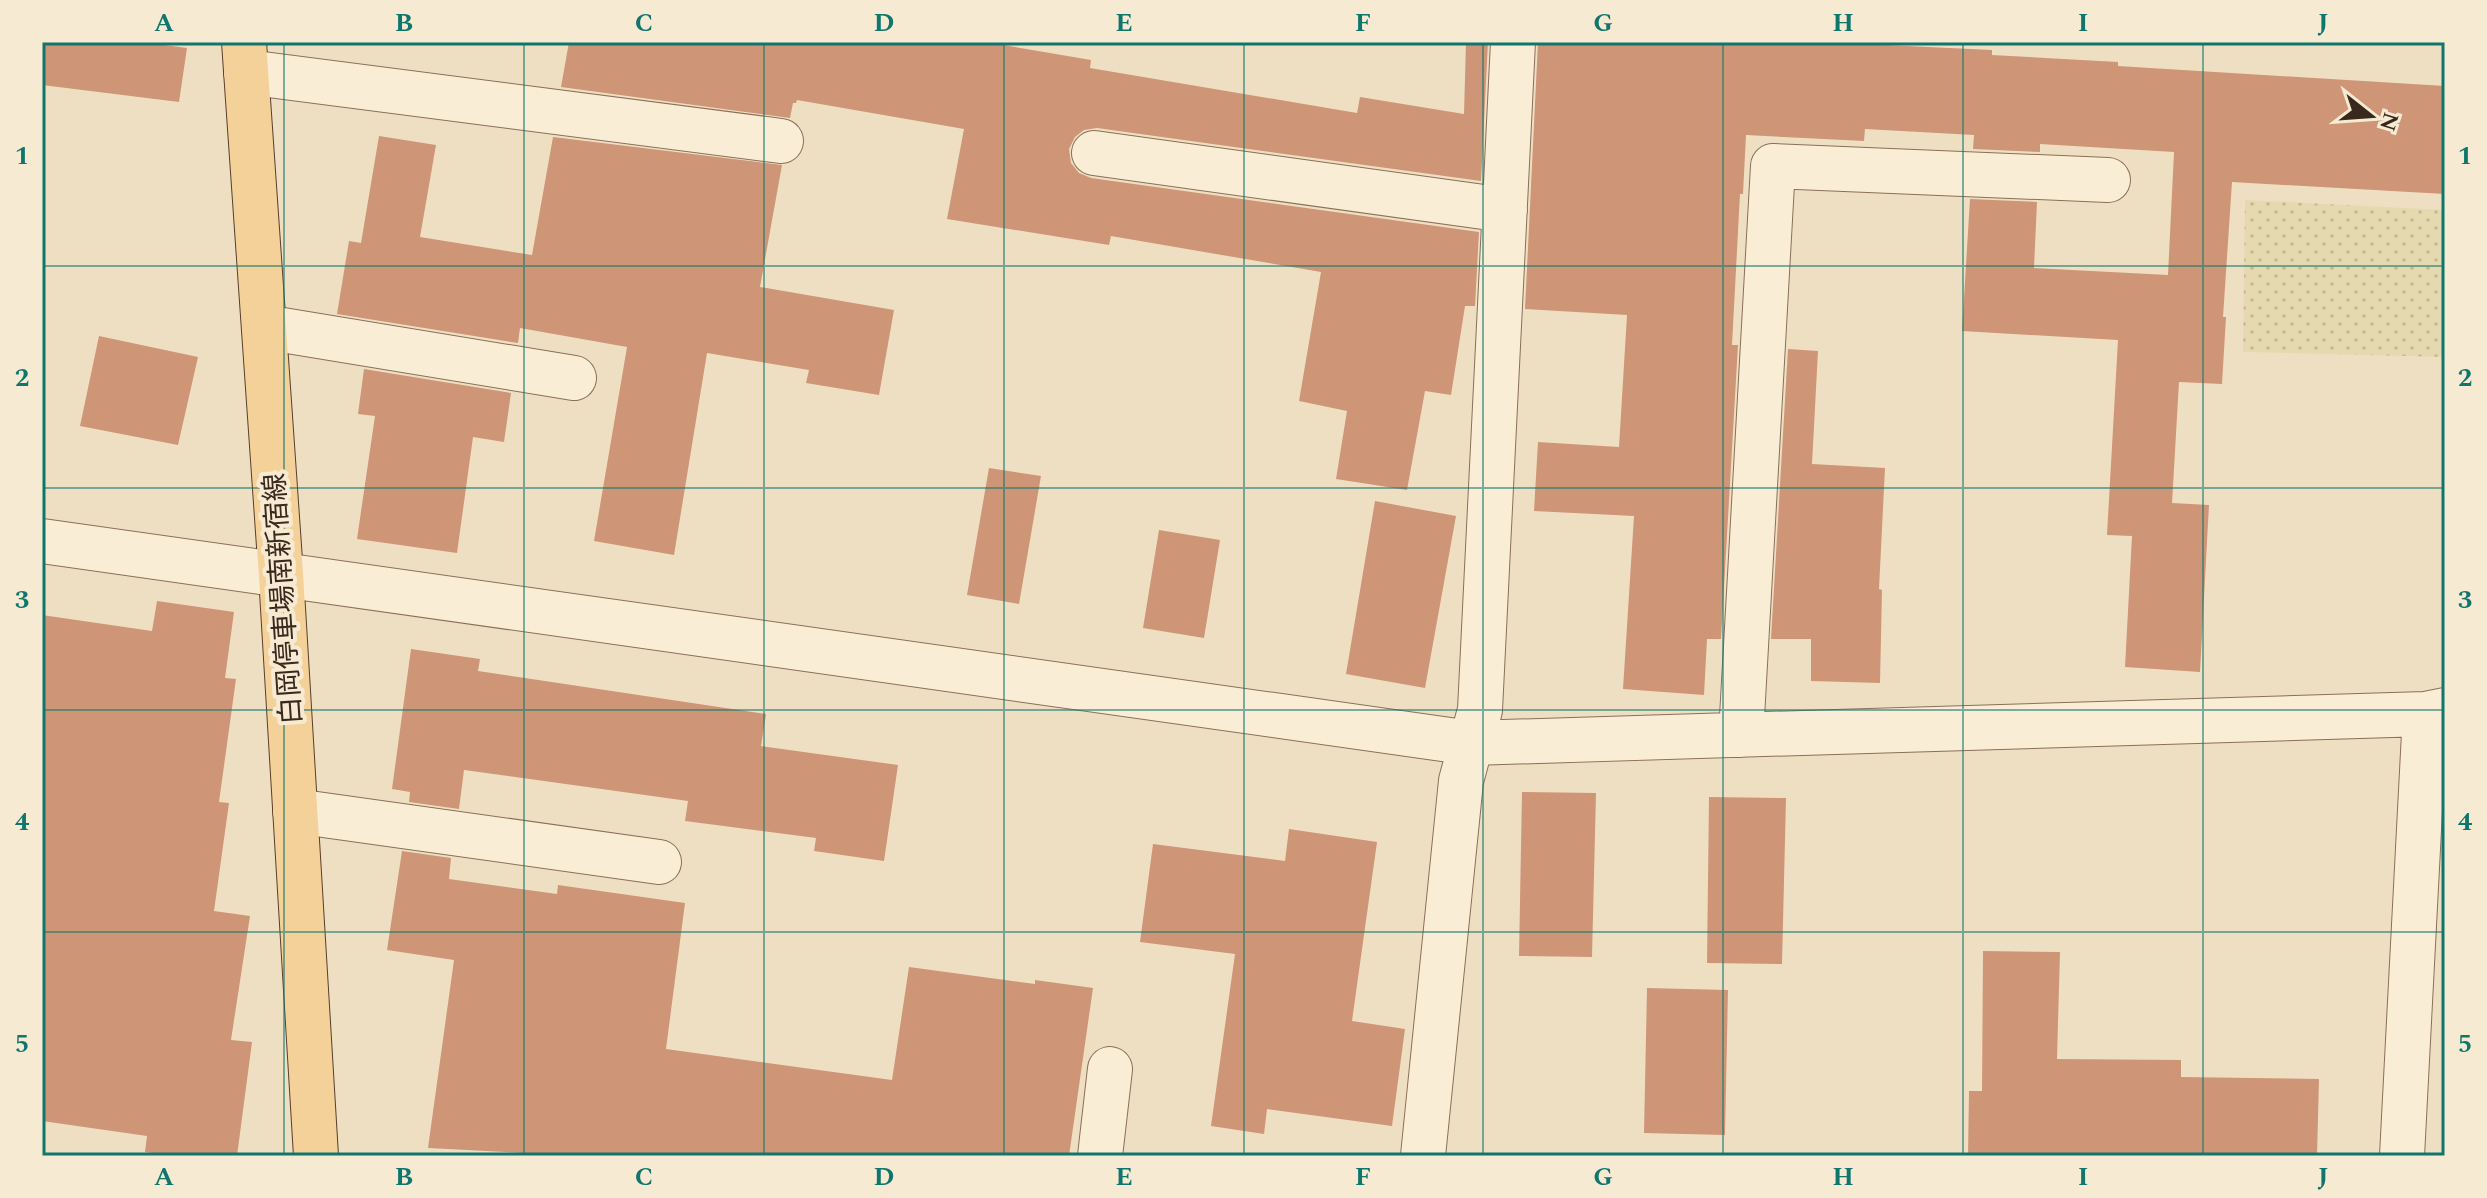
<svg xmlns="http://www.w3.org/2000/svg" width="2487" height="1198" font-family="Spectral,'Noto Sans JP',serif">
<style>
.farmland{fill:url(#farmland-dots)}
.building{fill:#cf9577}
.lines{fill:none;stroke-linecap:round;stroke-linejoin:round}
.minor-casing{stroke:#8a6f59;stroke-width:46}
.major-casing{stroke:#583e2d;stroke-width:46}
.minor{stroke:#faedd6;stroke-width:44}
.major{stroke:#f4d199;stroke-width:44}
.grid{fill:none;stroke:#0f766e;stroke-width:2;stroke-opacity:0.55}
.labels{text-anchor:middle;stroke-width:8;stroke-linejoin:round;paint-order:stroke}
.street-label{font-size:28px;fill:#39291d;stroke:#f7ead2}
.neatline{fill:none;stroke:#0f766e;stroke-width:3}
.grid-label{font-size:26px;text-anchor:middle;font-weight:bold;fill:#0f766e}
</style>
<defs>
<pattern id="farmland-dots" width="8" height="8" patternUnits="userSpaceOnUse" patternTransform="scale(2)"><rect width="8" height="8" fill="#e5d9af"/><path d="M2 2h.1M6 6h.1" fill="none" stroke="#c5ba96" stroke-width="1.8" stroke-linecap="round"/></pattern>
</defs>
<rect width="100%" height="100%" fill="#efdfc2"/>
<path class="farmland" d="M 2245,200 L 2445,210 L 2445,357 L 2243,352 Z"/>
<path class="building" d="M 42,42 L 142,42 L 187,48 L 179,102 L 42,85 Z
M 569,42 L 986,42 L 1091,60 L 1090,68 L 1357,113 L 1360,97 L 1464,114 L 1466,42 L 1488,42 L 1481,181 L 1097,128 L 1084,130 L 1075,137 L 1069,149 L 1071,163 L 1079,173 L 1091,178 L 1479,232 L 1475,306 L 1465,306 L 1451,395 L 1425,391 L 1407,490 L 1336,479 L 1347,411 L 1299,401 L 1321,272 L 1111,236 L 1109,245 L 947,219 L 964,129 L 797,100 L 796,103 L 793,103 L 790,118 L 561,87 Z
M 1538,42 L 1821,42 L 1992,50 L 1992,55 L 2118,62 L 2118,66 L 2445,86 L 2445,194 L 2232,182 L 2223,317 L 2226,317 L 2222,384 L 2179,382 L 2172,503 L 2209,505 L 2200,672 L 2125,667 L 2132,536 L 2107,535 L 2118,340 L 1962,331 L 1970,199 L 2037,202 L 2034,268 L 2168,275 L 2174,152 L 2040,144 L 2040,152 L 1973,149 L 1974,135 L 1865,129 L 1864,141 L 1746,135 L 1743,194 L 1740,194 L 1732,345 L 1738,345 L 1721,639 L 1707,639 L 1704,695 L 1623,689 L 1634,516 L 1534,511 L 1538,442 L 1619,447 L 1627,315 L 1525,309 Z
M 379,136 L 436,145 L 420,237 L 532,255 L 553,137 L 782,165 L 760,287 L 894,310 L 879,395 L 806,383 L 809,370 L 707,353 L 674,555 L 594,541 L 627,347 L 520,328 L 518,343 L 337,314 L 349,241 L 361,243 Z
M 99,336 L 198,357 L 178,445 L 80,426 Z
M 1788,349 L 1818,351 L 1812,464 L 1885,468 L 1879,589 L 1882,590 L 1880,683 L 1811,681 L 1811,639 L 1771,639 Z
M 364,369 L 511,393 L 504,442 L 473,437 L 457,553 L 357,539 L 375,416 L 358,414 Z
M 989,468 L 1041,476 L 1019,604 L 967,595 Z
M 1375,501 L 1456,516 L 1425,688 L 1346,674 Z
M 1159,530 L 1220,540 L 1204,638 L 1143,628 Z
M 157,601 L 234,612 L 225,678 L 236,679 L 219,802 L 229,803 L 214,911 L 250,916 L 231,1040 L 252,1042 L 237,1156 L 176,1156 L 145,1152 L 147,1136 L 42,1121 L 42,615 L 152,631 Z
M 411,649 L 480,659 L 478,671 L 766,714 L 761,746 L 898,765 L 884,861 L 814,851 L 816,838 L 685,821 L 688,801 L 464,770 L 459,809 L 409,802 L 410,792 L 392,789 Z
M 1522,792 L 1596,793 L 1592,957 L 1519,956 Z
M 1709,797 L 1786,798 L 1782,964 L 1707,963 Z
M 1289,829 L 1377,842 L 1352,1021 L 1405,1029 L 1392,1126 L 1267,1109 L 1264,1134 L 1211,1126 L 1235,954 L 1140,942 L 1153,844 L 1285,861 Z
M 402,851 L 451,858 L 449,879 L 557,894 L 558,885 L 685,903 L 666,1049 L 892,1080 L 909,967 L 1035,984 L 1035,980 L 1093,988 L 1069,1156 L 582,1156 L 428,1148 L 454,960 L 387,950 Z
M 1983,951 L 2060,952 L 2057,1059 L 2181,1060 L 2181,1077 L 2319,1079 L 2317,1156 L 1968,1156 L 1969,1091 L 1982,1091 Z
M 1647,988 L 1728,990 L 1725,1135 L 1644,1133 Z"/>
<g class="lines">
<g class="minor-casing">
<path id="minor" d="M 246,72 L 781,141
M 1094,153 L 1505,210
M 264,327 L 574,378
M 42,541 L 1471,743 L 2425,714 L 2445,710
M 1741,735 L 1773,166 L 2108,180
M 295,811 L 659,862
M 1100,1156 L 1110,1069
M 1423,1156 L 1461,781 L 1480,710 L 1513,42
M 2402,1156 L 2425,714"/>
</g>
<g class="major-casing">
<path id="major" d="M 244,42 L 281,575 L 316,1156"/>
</g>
<use href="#minor" class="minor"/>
<use href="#major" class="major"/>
</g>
<path class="grid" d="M 284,42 L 284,1156M 524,42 L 524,1156M 764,42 L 764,1156M 1004,42 L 1004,1156M 1244,42 L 1244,1156M 1483,42 L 1483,1156M 1723,42 L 1723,1156M 1963,42 L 1963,1156M 2203,42 L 2203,1156M 42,266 L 2445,266M 42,488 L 2445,488M 42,710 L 2445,710M 42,932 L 2445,932"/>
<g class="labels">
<g class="street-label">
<text transform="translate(282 599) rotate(-94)" y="10">白岡停車場南新宿線</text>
</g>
</g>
<rect width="2487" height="1198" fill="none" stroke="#f7ead2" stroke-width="88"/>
<g transform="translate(2371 116) rotate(107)" stroke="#f7ead2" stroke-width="6" paint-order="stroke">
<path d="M0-6L14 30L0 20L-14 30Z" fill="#39291d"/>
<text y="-12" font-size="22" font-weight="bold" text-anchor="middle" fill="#39291d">N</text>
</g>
<rect x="44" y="44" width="2399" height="1110" class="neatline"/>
<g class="grid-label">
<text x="164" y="31">A</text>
<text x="404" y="31">B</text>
<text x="644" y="31">C</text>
<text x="884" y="31">D</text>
<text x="1124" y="31">E</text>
<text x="1363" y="31">F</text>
<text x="1603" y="31">G</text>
<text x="1843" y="31">H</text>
<text x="2083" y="31">I</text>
<text x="2323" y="31">J</text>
<text x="22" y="164">1</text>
<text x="2465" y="164">1</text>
<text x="22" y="386">2</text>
<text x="2465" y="386">2</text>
<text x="22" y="608">3</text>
<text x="2465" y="608">3</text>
<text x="22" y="830">4</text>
<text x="2465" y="830">4</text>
<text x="22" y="1052">5</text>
<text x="2465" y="1052">5</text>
<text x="164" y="1185">A</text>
<text x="404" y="1185">B</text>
<text x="644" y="1185">C</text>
<text x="884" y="1185">D</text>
<text x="1124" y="1185">E</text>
<text x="1363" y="1185">F</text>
<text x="1603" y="1185">G</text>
<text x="1843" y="1185">H</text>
<text x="2083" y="1185">I</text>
<text x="2323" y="1185">J</text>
</g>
</svg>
